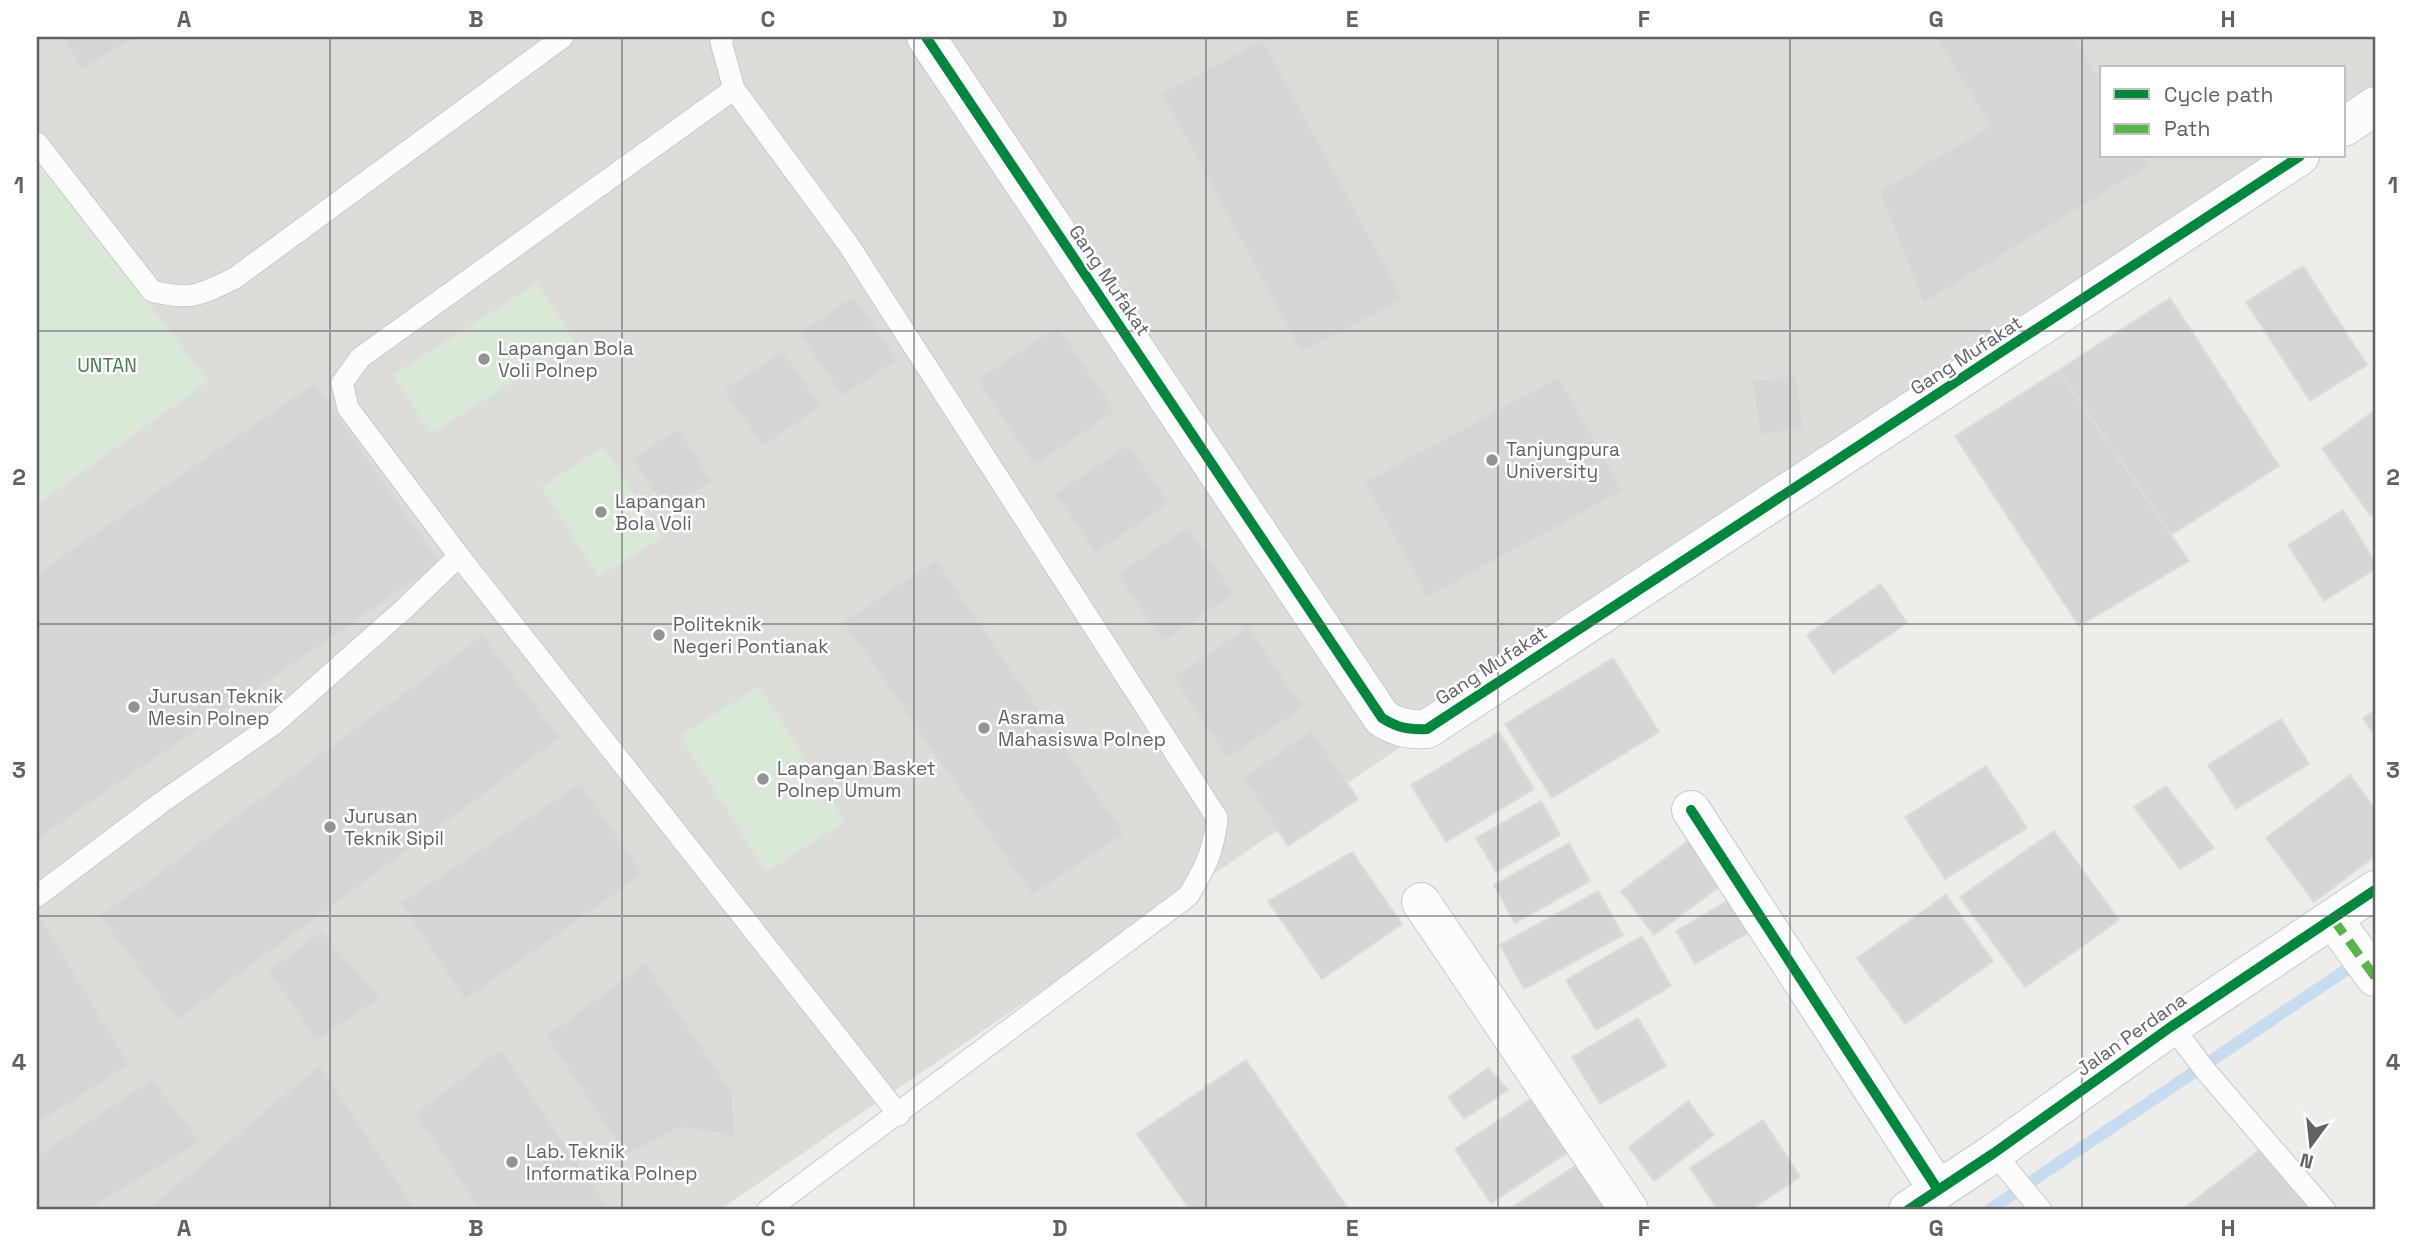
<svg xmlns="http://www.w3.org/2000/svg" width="2412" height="1247" font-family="'Space Grotesk',sans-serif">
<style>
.education{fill:#dedcd9}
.green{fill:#dae8d8}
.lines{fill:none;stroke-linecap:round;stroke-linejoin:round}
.stream{stroke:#c6dcf1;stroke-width:12}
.building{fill:#d6d6d4;stroke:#dedcd9;stroke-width:2}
.service-casing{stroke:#c9c9c9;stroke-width:23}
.minor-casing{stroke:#c9c9c9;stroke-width:40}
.tertiary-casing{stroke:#c9c9c9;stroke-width:40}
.service{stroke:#fdfcfc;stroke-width:21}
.minor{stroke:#fdfcfc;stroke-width:38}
.tertiary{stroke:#fdfcfc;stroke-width:38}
.quiet{stroke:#58b549;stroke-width:9;stroke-dasharray:18 9;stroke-linecap:butt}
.cycleway-casing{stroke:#fff;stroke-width:15}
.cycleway{stroke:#00873e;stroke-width:10}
.grid{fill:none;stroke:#606266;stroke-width:2;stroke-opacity:0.55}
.poi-dot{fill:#929394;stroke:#fff;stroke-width:2.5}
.labels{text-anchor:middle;stroke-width:5;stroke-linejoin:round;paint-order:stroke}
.street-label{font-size:19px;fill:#606266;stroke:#fff}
.poi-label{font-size:19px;fill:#606266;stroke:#fff;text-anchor:start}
.park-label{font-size:19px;fill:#428348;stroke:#fff}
.neatline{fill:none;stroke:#606266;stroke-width:2.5}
.grid-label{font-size:23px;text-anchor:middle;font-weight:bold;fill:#606266}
</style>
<rect width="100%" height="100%" fill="#efedea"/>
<path class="education" d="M 37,37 L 2375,37 L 2375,92 L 2344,114 L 2344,68 L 2102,68 L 2102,156 L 2281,156 L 1374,765 L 719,1210 L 37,1210 Z"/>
<path class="green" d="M 37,158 L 208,381 L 37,505 Z
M 537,283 L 575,342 L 431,434 L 393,375 Z
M 603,447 L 662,537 L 599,577 L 541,487 Z
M 759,686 L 845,822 L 766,872 L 680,736 Z"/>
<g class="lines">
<path class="stream" d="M 1989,1210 L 2358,962"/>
</g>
<path class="building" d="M 62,37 L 137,37 L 81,70 Z
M 1935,37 L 2076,37 L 2102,83 L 2102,156 L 2144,156 L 2150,165 L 1923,304 L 1879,191 L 1990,126 Z
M 1263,39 L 1404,299 L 1301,353 L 1161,93 Z
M 2303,266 L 2367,365 L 2310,401 L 2246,302 Z
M 854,295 L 899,360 L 842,397 L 798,333 Z
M 2170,298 L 2279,466 L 2171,535 L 2059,370 Z
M 1058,325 L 1116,411 L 1034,466 L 976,380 Z
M 783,350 L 822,407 L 762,447 L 723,390 Z
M 2059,370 L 2189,561 L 2079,626 L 1955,436 Z
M 1797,375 L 1804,429 L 1760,435 L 1752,381 Z
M 1559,376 L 1623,491 L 1427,598 L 1364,482 Z
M 315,382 L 441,563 L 37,840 L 37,573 Z
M 2375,410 L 2375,512 L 2371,516 L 2322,449 Z
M 678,428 L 713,481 L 667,511 L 631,459 Z
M 1129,444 L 1170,503 L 1095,554 L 1054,494 Z
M 2343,510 L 2375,562 L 2375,569 L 2324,601 L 2288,545 Z
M 1188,526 L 1235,594 L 1163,642 L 1116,574 Z
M 936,559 L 1125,834 L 1032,896 L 843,622 Z
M 1881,584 L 1907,623 L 1833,673 L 1807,635 Z
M 1249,626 L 1304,707 L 1227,759 L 1172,677 Z
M 483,634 L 561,738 L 177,1021 L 99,916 Z
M 1613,658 L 1659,732 L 1552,798 L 1505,724 Z
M 2375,710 L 2375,736 L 2363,718 Z
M 2281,719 L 2309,764 L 2236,809 L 2208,765 Z
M 1312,730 L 1358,799 L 1288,846 L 1242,777 Z
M 1499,732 L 1534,789 L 1446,842 L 1411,785 Z
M 1986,766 L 2027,828 L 1945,879 L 1905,817 Z
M 2350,775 L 2375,809 L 2375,856 L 2314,902 L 2266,838 Z
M 580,782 L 644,874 L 465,1001 L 399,903 Z
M 2166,786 L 2214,848 L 2180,869 L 2134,807 Z
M 1541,801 L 1560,835 L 1496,872 L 1476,838 Z
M 2054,831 L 2119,920 L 2025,987 L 1960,897 Z
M 1695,836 L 1728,880 L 1654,935 L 1621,891 Z
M 1569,843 L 1590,881 L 1515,923 L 1494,885 Z
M 1352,852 L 1402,924 L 1322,979 L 1268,901 Z
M 1598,891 L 1623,935 L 1524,989 L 1500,945 Z
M 1739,894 L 1758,927 L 1695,964 L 1676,931 Z
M 1946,895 L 1993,961 L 1905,1024 L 1857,958 Z
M 39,913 L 130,1065 L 37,1124 L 37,915 Z
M 322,930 L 381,998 L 316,1042 L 268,971 Z
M 1642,936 L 1671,986 L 1596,1030 L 1566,980 Z
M 645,962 L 733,1094 L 735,1136 L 680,1128 L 626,1156 L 545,1036 Z
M 1638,1018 L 1666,1066 L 1600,1104 L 1572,1057 Z
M 501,1048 L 610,1210 L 479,1210 L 414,1114 Z
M 1246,1060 L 1349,1210 L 1190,1210 L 1137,1134 Z
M 320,1064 L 417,1210 L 151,1210 L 149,1207 Z
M 1488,1068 L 1508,1090 L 1464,1119 L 1448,1097 Z
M 152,1078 L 201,1142 L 88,1210 L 37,1210 L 37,1155 Z
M 1540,1093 L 1576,1147 L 1491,1203 L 1455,1149 Z
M 1688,1101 L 1714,1135 L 1654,1181 L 1629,1147 Z
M 1763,1120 L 1800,1177 L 1750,1210 L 1718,1210 L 1690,1168 Z
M 2262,1148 L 2311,1210 L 2182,1210 Z
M 1578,1164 L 1610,1210 L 1508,1210 Z"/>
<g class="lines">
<g class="service-casing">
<path id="service" d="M 723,37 L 721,42 L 734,89 L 848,244 L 1217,818 C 1214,850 1205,869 1188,896 L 768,1210
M 37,143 L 152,291 C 190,301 200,295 235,278 L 563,37
M 459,556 L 899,1115
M 37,896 L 162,802 L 274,724 L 404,609 L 459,556 L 348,408 L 342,383 L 360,358 L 734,89
M 2172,1026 L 2205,1070 L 2325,1210
M 1994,1153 L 2041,1210"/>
</g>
<g class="minor-casing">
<path id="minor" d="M 926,37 L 1382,718 C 1398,728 1409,730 1427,729 L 2300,156
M 2344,127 L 2375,106
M 1691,810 L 1938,1190
M 1421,902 L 1629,1210
M 2333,919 L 2375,977"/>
</g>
<g class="tertiary-casing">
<path id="tertiary" d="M 1908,1210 L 1994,1153 L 2172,1026 L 2375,890"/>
</g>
<use href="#service" class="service"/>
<use href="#minor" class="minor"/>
<use href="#tertiary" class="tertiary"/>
<path class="quiet" d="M 2333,919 L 2375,977"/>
<g class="cycleway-casing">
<path id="cycleway" d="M 926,37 L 1382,718 C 1398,728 1409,730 1427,729 L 2300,156
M 1691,810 L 1938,1190
M 1908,1210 L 1994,1153 L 2172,1026 L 2375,890"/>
</g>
<use href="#cycleway" class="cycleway"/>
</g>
<path class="grid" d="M 330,37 L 330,1210M 622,37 L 622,1210M 914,37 L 914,1210M 1206,37 L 1206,1210M 1498,37 L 1498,1210M 1790,37 L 1790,1210M 2082,37 L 2082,1210M 37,331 L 2375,331M 37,624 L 2375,624M 37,916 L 2375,916"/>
<g class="poi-dot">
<circle cx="484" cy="359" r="7"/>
<circle cx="1492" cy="460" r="7"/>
<circle cx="601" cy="512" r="7"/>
<circle cx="659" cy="635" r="7"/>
<circle cx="134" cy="707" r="7"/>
<circle cx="984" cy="728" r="7"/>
<circle cx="763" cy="779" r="7"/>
<circle cx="330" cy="827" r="7"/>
<circle cx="512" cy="1162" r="7"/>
</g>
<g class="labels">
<g class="street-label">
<text transform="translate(1110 280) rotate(56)" y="7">Gang Mufakat</text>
<text transform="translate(1966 355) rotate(-33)" y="7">Gang Mufakat</text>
<text transform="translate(1491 665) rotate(-33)" y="7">Gang Mufakat</text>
<text transform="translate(2131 1034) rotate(-35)" y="7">Jalan Perdana</text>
</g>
<g class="poi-label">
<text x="498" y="355">Lapangan Bola<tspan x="498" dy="22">Voli Polnep</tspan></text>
<text x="1506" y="456">Tanjungpura<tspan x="1506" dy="22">University</tspan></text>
<text x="615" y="508">Lapangan<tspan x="615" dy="22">Bola Voli</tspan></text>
<text x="673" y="631">Politeknik<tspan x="673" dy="22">Negeri Pontianak</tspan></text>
<text x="148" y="703">Jurusan Teknik<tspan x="148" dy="22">Mesin Polnep</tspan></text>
<text x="998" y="724">Asrama<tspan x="998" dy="22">Mahasiswa Polnep</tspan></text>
<text x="777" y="775">Lapangan Basket<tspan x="777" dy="22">Polnep Umum</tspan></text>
<text x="344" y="823">Jurusan<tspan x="344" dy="22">Teknik Sipil</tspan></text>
<text x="526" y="1158">Lab. Teknik<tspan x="526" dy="22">Informatika Polnep</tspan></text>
</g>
<g class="park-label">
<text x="107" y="372">UNTAN</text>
</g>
</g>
<rect width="2412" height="1247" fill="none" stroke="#ffffff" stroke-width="77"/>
<rect x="2100" y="66" width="245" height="91" fill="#ffffff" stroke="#bfc0c2" stroke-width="2"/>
<rect x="2114" y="89" width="35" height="10" fill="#00873e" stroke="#bfc0c2" stroke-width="2"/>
<text x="2164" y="102" font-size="21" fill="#606266">Cycle path</text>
<rect x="2114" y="124" width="35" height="10" fill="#58b549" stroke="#bfc0c2" stroke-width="2"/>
<text x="2164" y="136" font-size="21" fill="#606266">Path</text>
<g transform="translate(2311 1145) rotate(195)" stroke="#ffffff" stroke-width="5" paint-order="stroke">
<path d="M0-5L12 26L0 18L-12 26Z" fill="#606266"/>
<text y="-10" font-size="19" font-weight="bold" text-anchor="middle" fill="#606266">N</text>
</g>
<rect x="38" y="38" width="2336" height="1170" class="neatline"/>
<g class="grid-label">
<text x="184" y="27">A</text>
<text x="476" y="27">B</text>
<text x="768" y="27">C</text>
<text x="1060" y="27">D</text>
<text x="1352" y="27">E</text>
<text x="1644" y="27">F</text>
<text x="1936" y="27">G</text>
<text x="2228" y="27">H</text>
<text x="19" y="193">1</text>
<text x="2393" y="193">1</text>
<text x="19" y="485">2</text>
<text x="2393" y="485">2</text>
<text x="19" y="778">3</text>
<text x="2393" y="778">3</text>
<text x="19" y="1070">4</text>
<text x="2393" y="1070">4</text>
<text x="184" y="1236">A</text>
<text x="476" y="1236">B</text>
<text x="768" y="1236">C</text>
<text x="1060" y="1236">D</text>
<text x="1352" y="1236">E</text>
<text x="1644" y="1236">F</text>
<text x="1936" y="1236">G</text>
<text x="2228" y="1236">H</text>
</g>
</svg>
